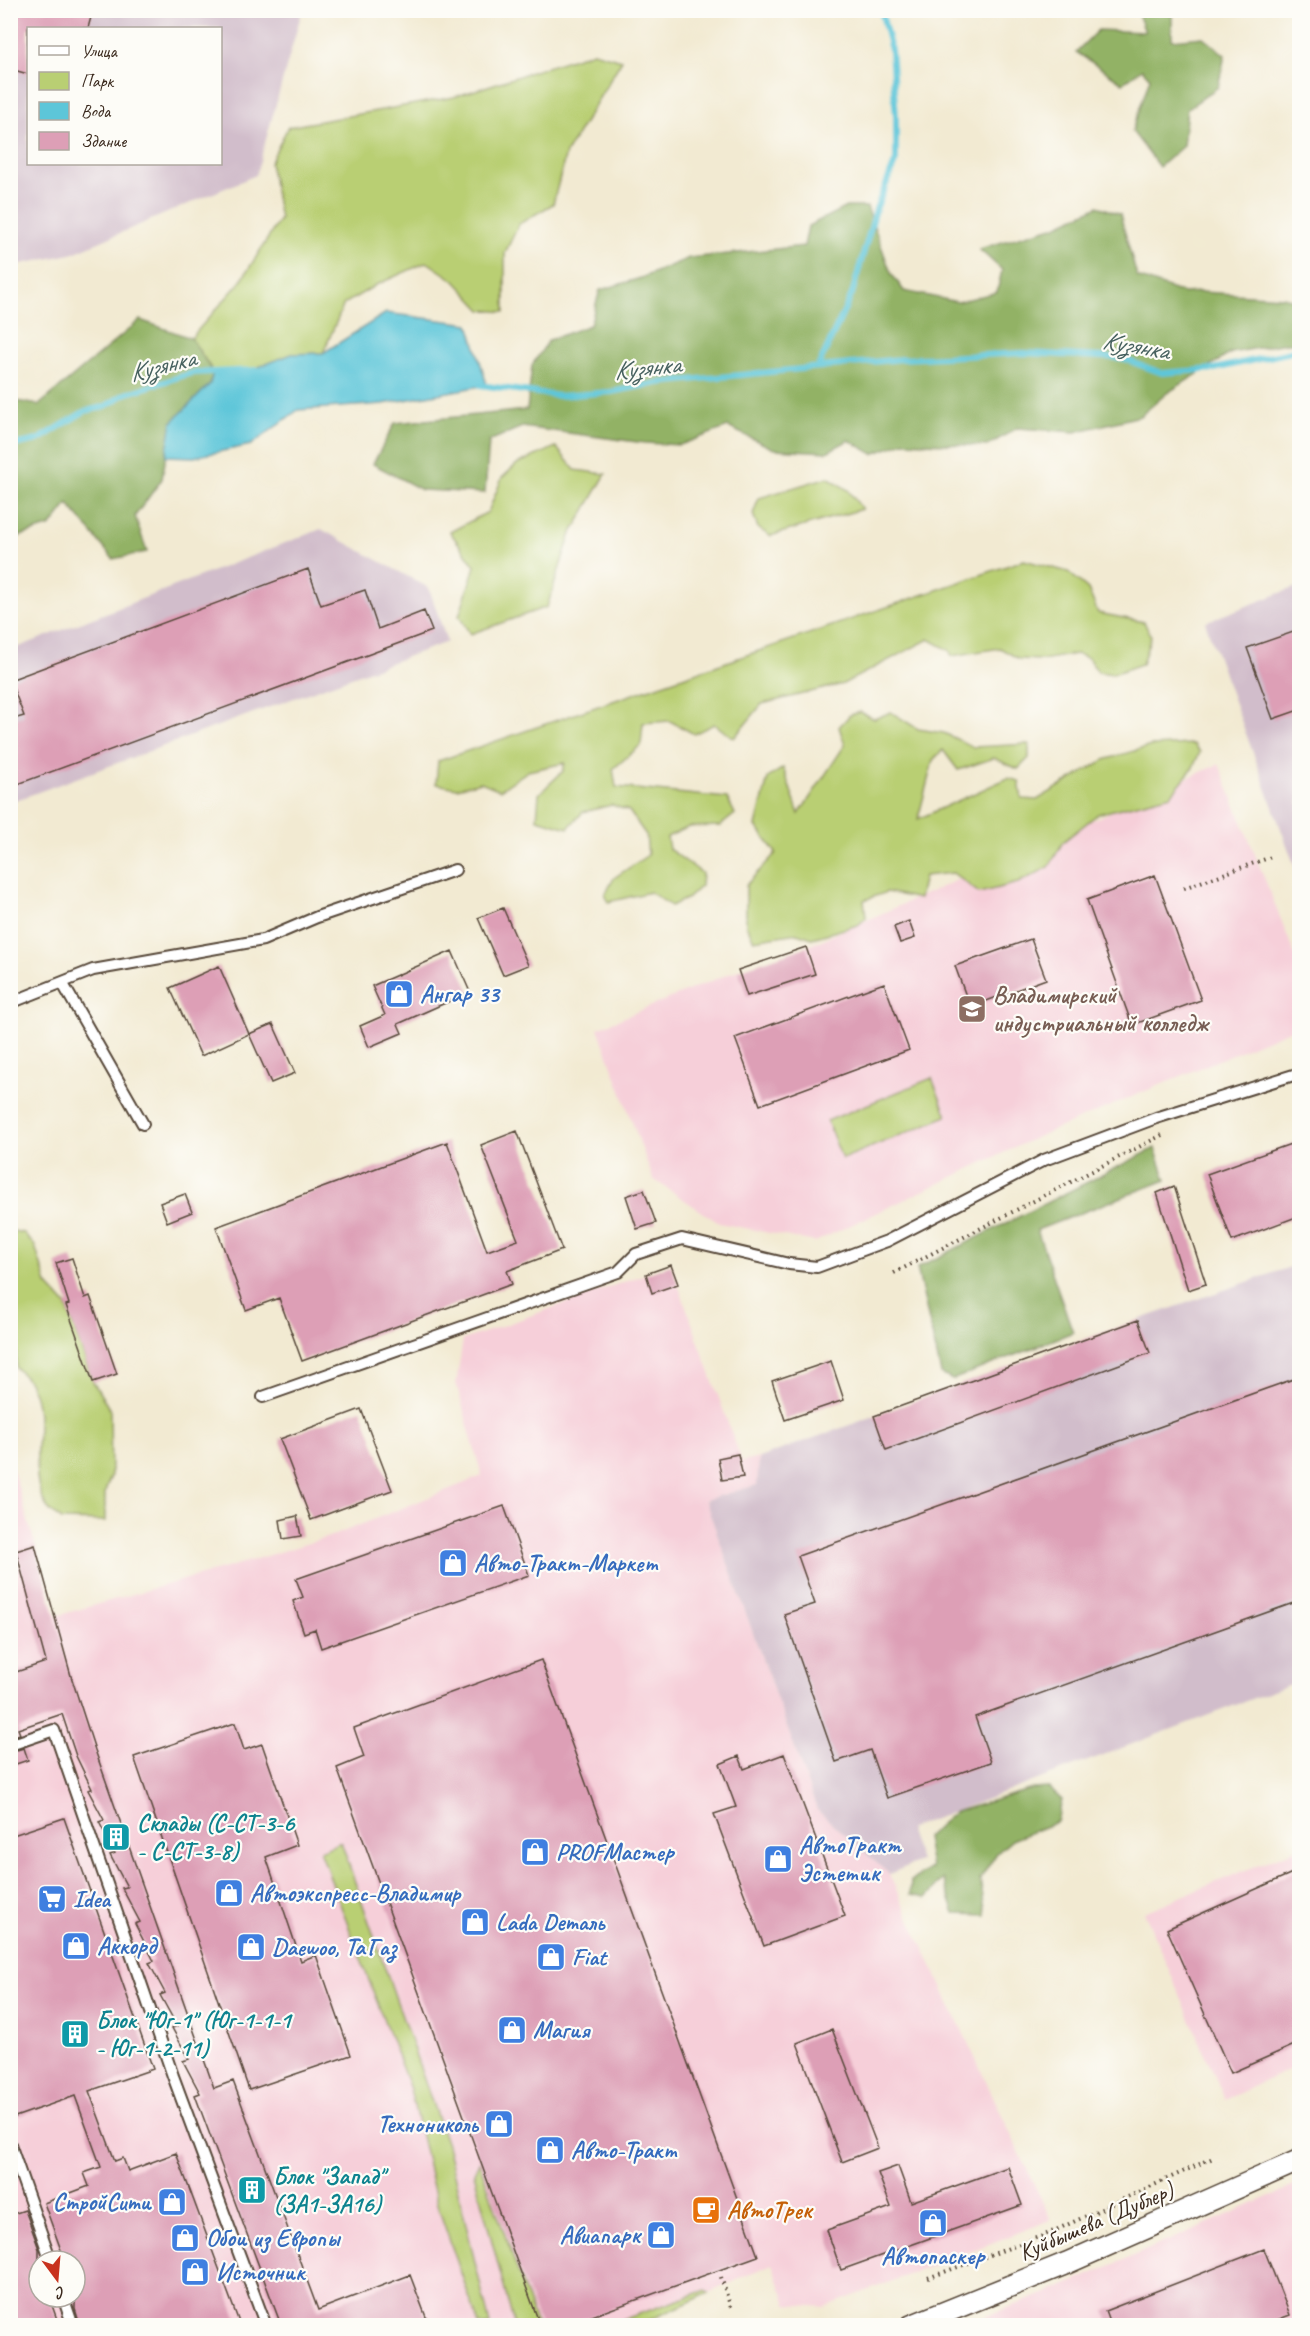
<svg xmlns="http://www.w3.org/2000/svg" width="1310" height="2336" font-family="Caveat,sans-serif">
<style>
.built{fill:#f6cfd9;fill-rule:evenodd}
.industrial{fill:#d1bdcb;fill-rule:evenodd}
.green{fill:#b9cf73;stroke:#7a7c48;stroke-width:1.5}
.forest{fill:#92b265;stroke:#666e42;stroke-width:1.5}
.water{fill:#5dc6d9;stroke:#4c787c;stroke-width:1.5}
.lines{fill:none;stroke-linecap:round;stroke-linejoin:round}
.stream{stroke:#5dc6d9;stroke-width:6}
.building{fill:#dd9fb6}
.service-casing{stroke:#564739;stroke-width:14}
.minor-casing{stroke:#564739;stroke-width:24}
.path{stroke:#564739;stroke-width:4;stroke-dasharray:1.5 4.5;stroke-linecap:butt}
.service{stroke:#fff;stroke-width:10}
.minor{stroke:#fff;stroke-width:21}
.labels{text-anchor:middle;stroke-width:4.5;stroke-linejoin:round;paint-order:stroke}
.shop-label{font-size:24px;font-weight:bold;fill:#366cbe;stroke:#fdfcf7;text-anchor:start}
.education-label{font-size:24px;font-weight:bold;fill:#785e54;stroke:#fdfcf7;text-anchor:start}
.culture-label{font-size:24px;font-weight:bold;fill:#0d838f;stroke:#fdfcf7;text-anchor:start}
.food-label{font-size:24px;font-weight:bold;fill:#c56008;stroke:#fdfcf7;text-anchor:start}
.street-label{font-size:24px;fill:#3b2a1e;stroke:#fdfcf7}
.water-label{font-size:26px;font-style:italic;fill:#47615f;stroke:#fdfcf7}
</style>
<rect width="100%" height="100%" fill="#fdfcf7"/>
<filter id="ink" filterUnits="userSpaceOnUse"><feTurbulence type="fractalNoise" baseFrequency=".0167" numOctaves="2"/><feDisplacementMap in="SourceGraphic" scale="12" xChannelSelector="R" yChannelSelector="G"/><feConvolveMatrix kernelMatrix="1 2 1 2 8 2 1 2 1" color-interpolation-filters="sRGB"/></filter>
<filter id="wash" filterUnits="userSpaceOnUse"><feTurbulence type="fractalNoise" baseFrequency=".008" numOctaves="4" result="noise"/><feDisplacementMap in="SourceGraphic" scale="24" xChannelSelector="R" yChannelSelector="G"/><feGaussianBlur stdDeviation="1.35" result="paint"/><feColorMatrix in="noise" values="0 0 0 0 0 0 0 0 0 0 0 0 0 0 0 0 0 1.4 0 .05"/><feComposite in="paint" operator="in"/></filter>
<g filter="url(#wash)">
<rect width="100%" height="100%" fill="#f2ead2"/>
<path class="built" d="M 1219,764 L 1299,965 L 1299,1026 L 1035,1138 L 815,1242 L 719,1223 L 653,1179 L 598,1028 L 738,970 L 806,947 Z
M 671,1265 L 742,1462 L 759,1458 L 757,1485 L 705,1500 L 817,1810 L 889,1874 L 1051,2220 L 825,2307 L 787,2304 L 772,2264 L 639,2325 L 11,2325 L 10,1460 L 56,1616 L 243,1563 L 335,1535 L 482,1476 L 456,1383 L 463,1340 ZM 39,2261 L 75,2261 L 75,2297 L 39,2297 Z
M 1299,1848 L 1299,2065 L 1225,2100 L 1144,1912 Z
M 1299,2184 L 1299,2325 L 961,2326 L 1052,2291 Z"/>
<path class="industrial" d="M 11,11 L 302,11 L 256,175 L 71,254 L 11,266 ZM 28,28 L 220,28 L 220,164 L 28,164 Z
M 321,529 L 429,588 L 447,642 L 11,802 L 11,650 Z
M 1299,586 L 1299,878 L 1205,622 Z
M 1299,1264 L 1299,1681 L 908,1829 L 920,1861 L 889,1874 L 817,1810 L 705,1500 L 757,1485 L 759,1458 L 1138,1320 Z"/>
<path class="green" d="M 593,52 L 622,60 L 566,153 L 553,204 L 519,224 L 505,253 L 505,312 L 482,310 L 455,281 L 427,262 L 376,285 L 344,304 L 323,353 L 292,354 L 251,370 L 213,372 L 191,338 L 241,281 L 280,219 L 270,163 L 288,127 L 454,97 Z
M 556,447 L 575,470 L 606,474 L 570,536 L 547,607 L 470,634 L 459,616 L 475,566 L 450,532 L 488,512 L 502,478 L 517,464 Z
M 828,477 L 848,490 L 862,509 L 770,536 L 758,528 L 753,514 L 759,498 Z
M 1024,560 L 1068,572 L 1088,589 L 1098,613 L 1144,622 L 1151,636 L 1142,664 L 1113,674 L 1098,672 L 1088,658 L 1076,654 L 1042,660 L 1019,659 L 1000,648 L 952,656 L 949,650 L 929,639 L 843,684 L 762,704 L 734,738 L 714,724 L 694,734 L 670,721 L 643,723 L 641,745 L 613,769 L 616,787 L 727,798 L 735,814 L 720,826 L 689,827 L 667,837 L 669,849 L 702,873 L 701,886 L 688,898 L 671,906 L 650,892 L 609,902 L 605,895 L 614,878 L 648,855 L 646,835 L 629,811 L 612,805 L 583,812 L 568,828 L 537,819 L 539,794 L 563,771 L 565,763 L 528,771 L 500,790 L 481,782 L 457,788 L 436,784 L 438,761 Z
M 860,712 L 874,719 L 891,712 L 918,729 L 944,733 L 973,747 L 1029,744 L 1029,758 L 1018,769 L 994,758 L 958,770 L 943,750 L 933,760 L 918,819 L 1008,778 L 1019,781 L 1022,799 L 1037,800 L 1104,760 L 1151,746 L 1193,744 L 1200,752 L 1192,769 L 1171,795 L 1098,814 L 1063,842 L 1049,867 L 1018,883 L 979,893 L 953,873 L 924,876 L 919,899 L 887,892 L 864,900 L 866,918 L 858,925 L 812,938 L 797,933 L 754,940 L 746,925 L 746,885 L 776,853 L 756,826 L 768,778 L 783,768 L 799,814 L 845,745 L 839,727 L 850,715 Z
M 932,1078 L 947,1116 L 842,1159 L 827,1121 Z
M 13,1231 L 24,1233 L 35,1246 L 47,1284 L 66,1305 L 93,1382 L 110,1410 L 111,1476 L 105,1492 L 105,1521 L 61,1520 C 57,1516 51,1512 47,1507 C 24,1474 49,1422 31,1386 C 28,1379 21,1373 16,1368 L 17,1326 L 10,1307 L 10,1233 Z
M 341,1842 L 447,2145 L 490,2325 L 479,2325 L 437,2204 L 410,2089 L 320,1851 Z
M 479,2162 L 537,2325 L 514,2325 L 474,2173 Z
M 706,2290 L 709,2293 L 639,2325 L 608,2325 Z"/>
<path class="forest" d="M 1172,11 L 1172,40 L 1203,37 L 1225,55 L 1218,87 L 1187,109 L 1183,146 L 1159,167 L 1132,131 L 1150,78 L 1142,69 L 1123,83 L 1076,52 L 1098,30 L 1145,32 L 1137,11 Z
M 1098,206 L 1120,214 L 1137,277 L 1183,293 L 1201,292 L 1283,297 L 1299,301 L 1299,343 L 1286,343 L 1231,353 L 1167,393 L 1140,416 L 1075,432 L 1017,428 L 987,446 L 904,442 L 873,454 L 849,440 L 827,452 L 774,449 L 728,427 L 680,445 L 645,443 L 522,427 L 489,441 L 485,493 L 422,490 L 373,464 L 395,423 L 527,410 L 532,365 L 549,340 L 590,325 L 600,290 L 641,278 L 689,258 L 804,246 L 808,226 L 846,207 L 867,207 L 891,273 L 904,291 L 958,302 L 997,292 L 1002,270 L 979,249 L 1056,226 Z
M 140,320 L 191,338 L 213,372 L 210,384 L 172,422 L 162,479 L 135,516 L 147,552 L 113,559 L 68,504 L 51,526 L 11,539 L 10,400 L 39,405 Z
M 1155,1148 L 1166,1180 L 1037,1230 L 1073,1332 L 952,1380 L 941,1374 L 917,1268 Z
M 1049,1788 L 1062,1800 L 1057,1822 L 1012,1840 L 997,1853 L 980,1879 L 986,1915 L 955,1914 L 943,1879 L 926,1898 L 910,1895 L 911,1881 L 931,1868 L 926,1837 L 955,1812 L 1032,1789 Z"/>
<path class="water" d="M 386,313 L 469,324 L 487,385 L 383,404 L 298,410 L 251,445 L 194,457 L 166,456 L 172,422 L 210,384 L 213,372 L 251,370 L 292,354 L 323,353 Z"/>
<g class="lines">
<path class="stream" d="M 818,367 L 852,294 L 876,209 L 896,160 L 896,117 L 891,50 L 881,10
M 480,385 L 559,396 L 611,392 L 658,383 L 902,359 L 1024,353 L 1121,358 L 1162,373 L 1214,369 L 1300,350
M 10,446 L 38,440 L 85,411 L 104,407 L 125,394 L 192,373 L 258,370"/>
</g>
<g id="blocks">
<path class="building" d="M 10,10 L 93,10 L 88,28 L 28,28 L 28,74 L 10,69 Z
M 308,569 L 321,605 L 365,590 L 378,629 L 424,611 L 432,631 L 10,787 L 10,720 L 24,716 L 10,680 Z
M 1299,630 L 1299,710 L 1273,719 L 1247,648 Z
M 1155,875 L 1201,1000 L 1132,1025 L 1087,900 Z
M 503,908 L 528,965 L 503,975 L 478,918 Z
M 909,921 L 915,938 L 900,943 L 894,927 Z
M 1031,939 L 1046,979 L 970,1007 L 955,966 Z
M 806,947 L 815,974 L 747,996 L 738,970 Z
M 452,951 L 470,992 L 398,1024 L 402,1033 L 369,1047 L 360,1026 L 385,1015 L 372,986 Z
M 219,966 L 249,1034 L 201,1056 L 170,988 Z
M 884,983 L 909,1050 L 760,1105 L 735,1038 Z
M 273,1024 L 295,1073 L 271,1083 L 249,1034 Z
M 517,1131 L 562,1250 L 507,1271 L 512,1284 L 302,1361 L 279,1298 L 246,1310 L 216,1227 L 447,1142 L 487,1251 L 518,1240 L 481,1145 Z
M 1299,1141 L 1299,1216 L 1232,1241 L 1207,1174 Z
M 1174,1186 L 1206,1284 L 1188,1290 L 1157,1193 Z
M 644,1190 L 656,1223 L 637,1229 L 626,1196 Z
M 185,1194 L 192,1212 L 167,1222 L 160,1203 Z
M 72,1258 L 85,1298 L 90,1296 L 117,1374 L 93,1382 L 66,1305 L 69,1304 L 56,1263 Z
M 671,1265 L 678,1284 L 652,1293 L 646,1274 Z
M 1138,1320 L 1150,1353 L 886,1450 L 874,1416 Z
M 831,1361 L 844,1400 L 785,1420 L 772,1381 Z
M 1299,1377 L 1299,1601 L 975,1717 L 991,1762 L 887,1798 L 870,1750 L 836,1762 L 784,1614 L 815,1604 L 798,1556 Z
M 361,1409 L 392,1490 L 311,1520 L 280,1439 Z
M 738,1454 L 743,1477 L 722,1480 L 718,1458 Z
M 504,1506 L 529,1575 L 321,1648 L 315,1629 L 304,1633 L 293,1601 L 303,1597 L 296,1579 Z
M 297,1516 L 301,1536 L 283,1539 L 280,1520 Z
M 35,1545 L 71,1676 L 95,1750 L 214,2088 L 233,2081 L 318,2310 L 410,2275 L 429,2325 L 281,2325 L 195,2095 L 200,2093 L 183,2061 L 189,2059 L 172,2028 L 177,2026 L 160,1995 L 165,1993 L 149,1963 L 154,1961 L 135,1924 L 140,1922 L 122,1888 L 127,1887 L 110,1855 L 115,1853 L 99,1822 L 104,1820 L 88,1790 L 92,1789 L 76,1756 L 62,1714 L 18,1729 L 20,1734 L 10,1737 L 10,1674 L 46,1662 L 16,1551 Z
M 541,1660 L 758,2256 L 567,2325 L 540,2325 L 337,1768 L 364,1757 L 354,1728 Z
M 235,1723 L 244,1750 L 262,1744 L 297,1845 L 266,1857 L 301,1961 L 316,1955 L 351,2055 L 249,2090 L 134,1757 Z
M 24,1748 L 28,1760 L 10,1766 L 10,1752 Z
M 784,1754 L 845,1916 L 764,1946 L 714,1814 L 736,1807 L 720,1764 L 739,1756 L 744,1769 Z
M 64,1818 L 153,2069 L 89,2091 L 115,2161 L 123,2158 L 128,2171 L 176,2153 L 240,2325 L 80,2325 L 75,2309 L 75,2261 L 65,2261 L 44,2203 L 89,2186 L 84,2173 L 101,2167 L 75,2096 L 15,2117 L 10,2103 L 10,1836 Z
M 1299,1870 L 1299,2043 L 1231,2073 L 1167,1929 Z
M 832,2029 L 878,2148 L 842,2162 L 797,2043 Z
M 898,2166 L 911,2202 L 1008,2167 L 1022,2205 L 841,2270 L 827,2230 L 891,2207 L 878,2173 Z
M 25,2210 L 39,2249 L 39,2297 L 49,2297 L 59,2325 L 10,2325 L 10,2215 Z
M 1264,2249 L 1290,2315 L 1263,2325 L 1110,2325 L 1105,2311 Z"/>
</g>
</g>
<g filter="url(#ink)">
<use href="#blocks" fill-opacity="0" stroke="#564739" stroke-width="1.5"/>
<g class="lines">
<g class="service-casing">
<path id="service" d="M 63,984 L 143,1124
M 10,1003 L 93,970 L 263,940 L 317,917 L 455,870
M 263,1397 L 618,1272 L 636,1254 L 682,1239 L 789,1264 L 817,1267 L 887,1241 L 1044,1160 L 1156,1118 L 1300,1073
M 10,1745 L 54,1730 L 173,2076 L 266,2326
M 10,2144 L 51,2261
M 63,2297 L 73,2326"/>
</g>
<g class="minor-casing">
<path id="minor" d="M 911,2326 L 1067,2263 L 1300,2160"/>
</g>
<path class="path" d="M 1184,888 L 1271,857
M 894,1273 L 1162,1135
M 721,2277 L 731,2308
M 928,2278 L 1047,2234 L 1215,2157"/>
<use href="#service" class="service"/>
<use href="#minor" class="minor"/>
</g>
</g>
<defs>
<g id="shop-square" transform="scale(1.5)"><rect x="-9" y="-9" width="18" height="18" rx="4" fill="#3f7fe0" stroke="#fdfcf7"/><path d="M-5-2.5h2.3a2.7 3.5 0 0 1 5.4 0H5L5.5 6h-11ZM-1.5-2.5h3a1.5 2.3 0 0 0-3 0Z" fill="#fff"/></g>
<g id="university-square" transform="scale(1.5)"><rect x="-9" y="-9" width="18" height="18" rx="4" fill="#8d6e63" stroke="#fdfcf7"/><path d="M0-5L7-2L0 1L-7-2ZM-4 1L0 2.5L4 1V4Q0 6-4 4Z" fill="#fff"/></g>
<g id="building-square" transform="scale(1.5)"><rect x="-9" y="-9" width="18" height="18" rx="4" fill="#0f9aa8" stroke="#fdfcf7"/><path d="M-4-6H4V6H1V3H-1V6H-4ZM-2.5-4.3h1.7v1.8h-1.7ZM.8-4.3h1.7v1.8H.8ZM-2.5-1h1.7V.8h-1.7ZM.8-1h1.7V.8H.8Z" fill="#fff"/></g>
<g id="supermarket-square" transform="scale(1.5)"><rect x="-9" y="-9" width="18" height="18" rx="4" fill="#3f7fe0" stroke="#fdfcf7"/><path d="M-6-5.5h2.5l.6 2H6L4.5 2H-2.5L-4.4-4H-6ZM-1.5 3.2a1.3 1.3 0 1 0 .1 0ZM3 3.2a1.3 1.3 0 1 0 .1 0Z" fill="#fff"/></g>
<g id="cafe-square" transform="scale(1.5)"><rect x="-9" y="-9" width="18" height="18" rx="4" fill="#e8710a" stroke="#fdfcf7"/><path d="M-5.5-4.5H6V0H3Q3 3.5 0 3.5H-2.5Q-5.5 3.5-5.5 0ZM3-3.2v2h1.7v-2ZM-6 4.5H4V6H-6Z" fill="#fff"/></g>
</defs>
<g fill-rule="evenodd">
<use href="#shop-square" x="399" y="994"/>
<use href="#university-square" x="972" y="1009"/>
<use href="#shop-square" x="453" y="1563"/>
<use href="#building-square" x="116" y="1837"/>
<use href="#shop-square" x="535" y="1852"/>
<use href="#shop-square" x="778" y="1859"/>
<use href="#shop-square" x="229" y="1893"/>
<use href="#supermarket-square" x="52" y="1899"/>
<use href="#shop-square" x="475" y="1922"/>
<use href="#shop-square" x="76" y="1946"/>
<use href="#shop-square" x="251" y="1947"/>
<use href="#shop-square" x="551" y="1957"/>
<use href="#shop-square" x="512" y="2030"/>
<use href="#building-square" x="75" y="2034"/>
<use href="#shop-square" x="499" y="2124"/>
<use href="#shop-square" x="550" y="2150"/>
<use href="#building-square" x="252" y="2190"/>
<use href="#shop-square" x="172" y="2202"/>
<use href="#cafe-square" x="706" y="2210"/>
<use href="#shop-square" x="933" y="2223"/>
<use href="#shop-square" x="661" y="2235"/>
<use href="#shop-square" x="185" y="2238"/>
<use href="#shop-square" x="195" y="2272"/>
</g>
<g class="labels">
<g class="shop-label">
<text x="420" y="1002">Ангар 33</text>
<text x="474" y="1571">Авто-Тракт-Маркет</text>
<text x="799" y="1853">АвтоТракт<tspan x="799" dy="28">Эстетик</tspan></text>
<text x="556" y="1860">PROFМастер</text>
<text x="250" y="1901">Автоэкспресс-Владимир</text>
<text x="73" y="1907">Idea</text>
<text x="496" y="1930">Lada Dеталь</text>
<text x="97" y="1954">Аккорд</text>
<text x="272" y="1955">Daewoo, ТаГаз</text>
<text x="572" y="1965">Fiat</text>
<text x="533" y="2038">Магия</text>
<text x="478" y="2132" text-anchor="end">Технониколь</text>
<text x="571" y="2158">Авто-Тракт</text>
<text x="151" y="2210" text-anchor="end">СтройСити</text>
<text x="640" y="2243" text-anchor="end">Авиапарк</text>
<text x="206" y="2246">Обои из Европы</text>
<text x="933" y="2264" text-anchor="middle">Автопаскер</text>
<text x="216" y="2280">Источник</text>
</g>
<g class="education-label">
<text x="993" y="1003">Владимирский<tspan x="993" dy="28">индустриальный колледж</tspan></text>
</g>
<g class="culture-label">
<text x="137" y="1831">Склады (С-СТ-3-6<tspan x="137" dy="28">- С-СТ-3-8)</tspan></text>
<text x="96" y="2028">Блок "Юг-1" (Юг-1-1-1<tspan x="96" dy="28">- Юг-1-2-11)</tspan></text>
<text x="273" y="2184">Блок "Запад"<tspan x="273" dy="28">(ЗА1-ЗА16)</tspan></text>
</g>
<g class="food-label">
<text x="727" y="2218">АвтоТрек</text>
</g>
<g class="street-label">
<text transform="translate(1096 2221) rotate(-23)" y="8">Куйбышева (Дублер)</text>
</g>
<g class="water-label">
<text transform="translate(1136 345) rotate(10)" y="9">Кузянка</text>
<text transform="translate(162 365) rotate(-14)" y="9">Кузянка</text>
<text transform="translate(647 367) rotate(-6)" y="9">Кузянка</text>
</g>
</g>
<rect width="1310" height="2336" fill="none" stroke="#fdfcf7" stroke-width="36"/>
<rect x="27" y="27" width="195" height="138" fill="#fdfcf7" stroke="#afa8a0" stroke-width="1.5"/>
<rect x="39" y="46" width="30" height="9" fill="#ffffff" stroke="#afa8a0" stroke-width="1.5"/>
<text x="81" y="57" font-size="18" fill="#3b2a1e">Улица</text>
<rect x="39" y="72" width="30" height="18" fill="#b9cf73" stroke="#afa8a0" stroke-width="1.5"/>
<text x="81" y="87" font-size="18" fill="#3b2a1e">Парк</text>
<rect x="39" y="102" width="30" height="18" fill="#5dc6d9" stroke="#afa8a0" stroke-width="1.5"/>
<text x="81" y="117" font-size="18" fill="#3b2a1e">Вода</text>
<rect x="39" y="132" width="30" height="18" fill="#dd9fb6" stroke="#afa8a0" stroke-width="1.5"/>
<text x="81" y="147" font-size="18" fill="#3b2a1e">Здание</text>
<g transform="translate(57 2279) rotate(164)"><circle r="28" fill="#fdfcf7" stroke="#afa8a0" stroke-width="1.5"/>
<path d="M0-4.5L10 22L0 15L-10 22Z" fill="#c8321e"/>
<text y="-9" font-size="16" font-weight="bold" text-anchor="middle" fill="#3b2a1e">С</text>
</g>
</svg>
